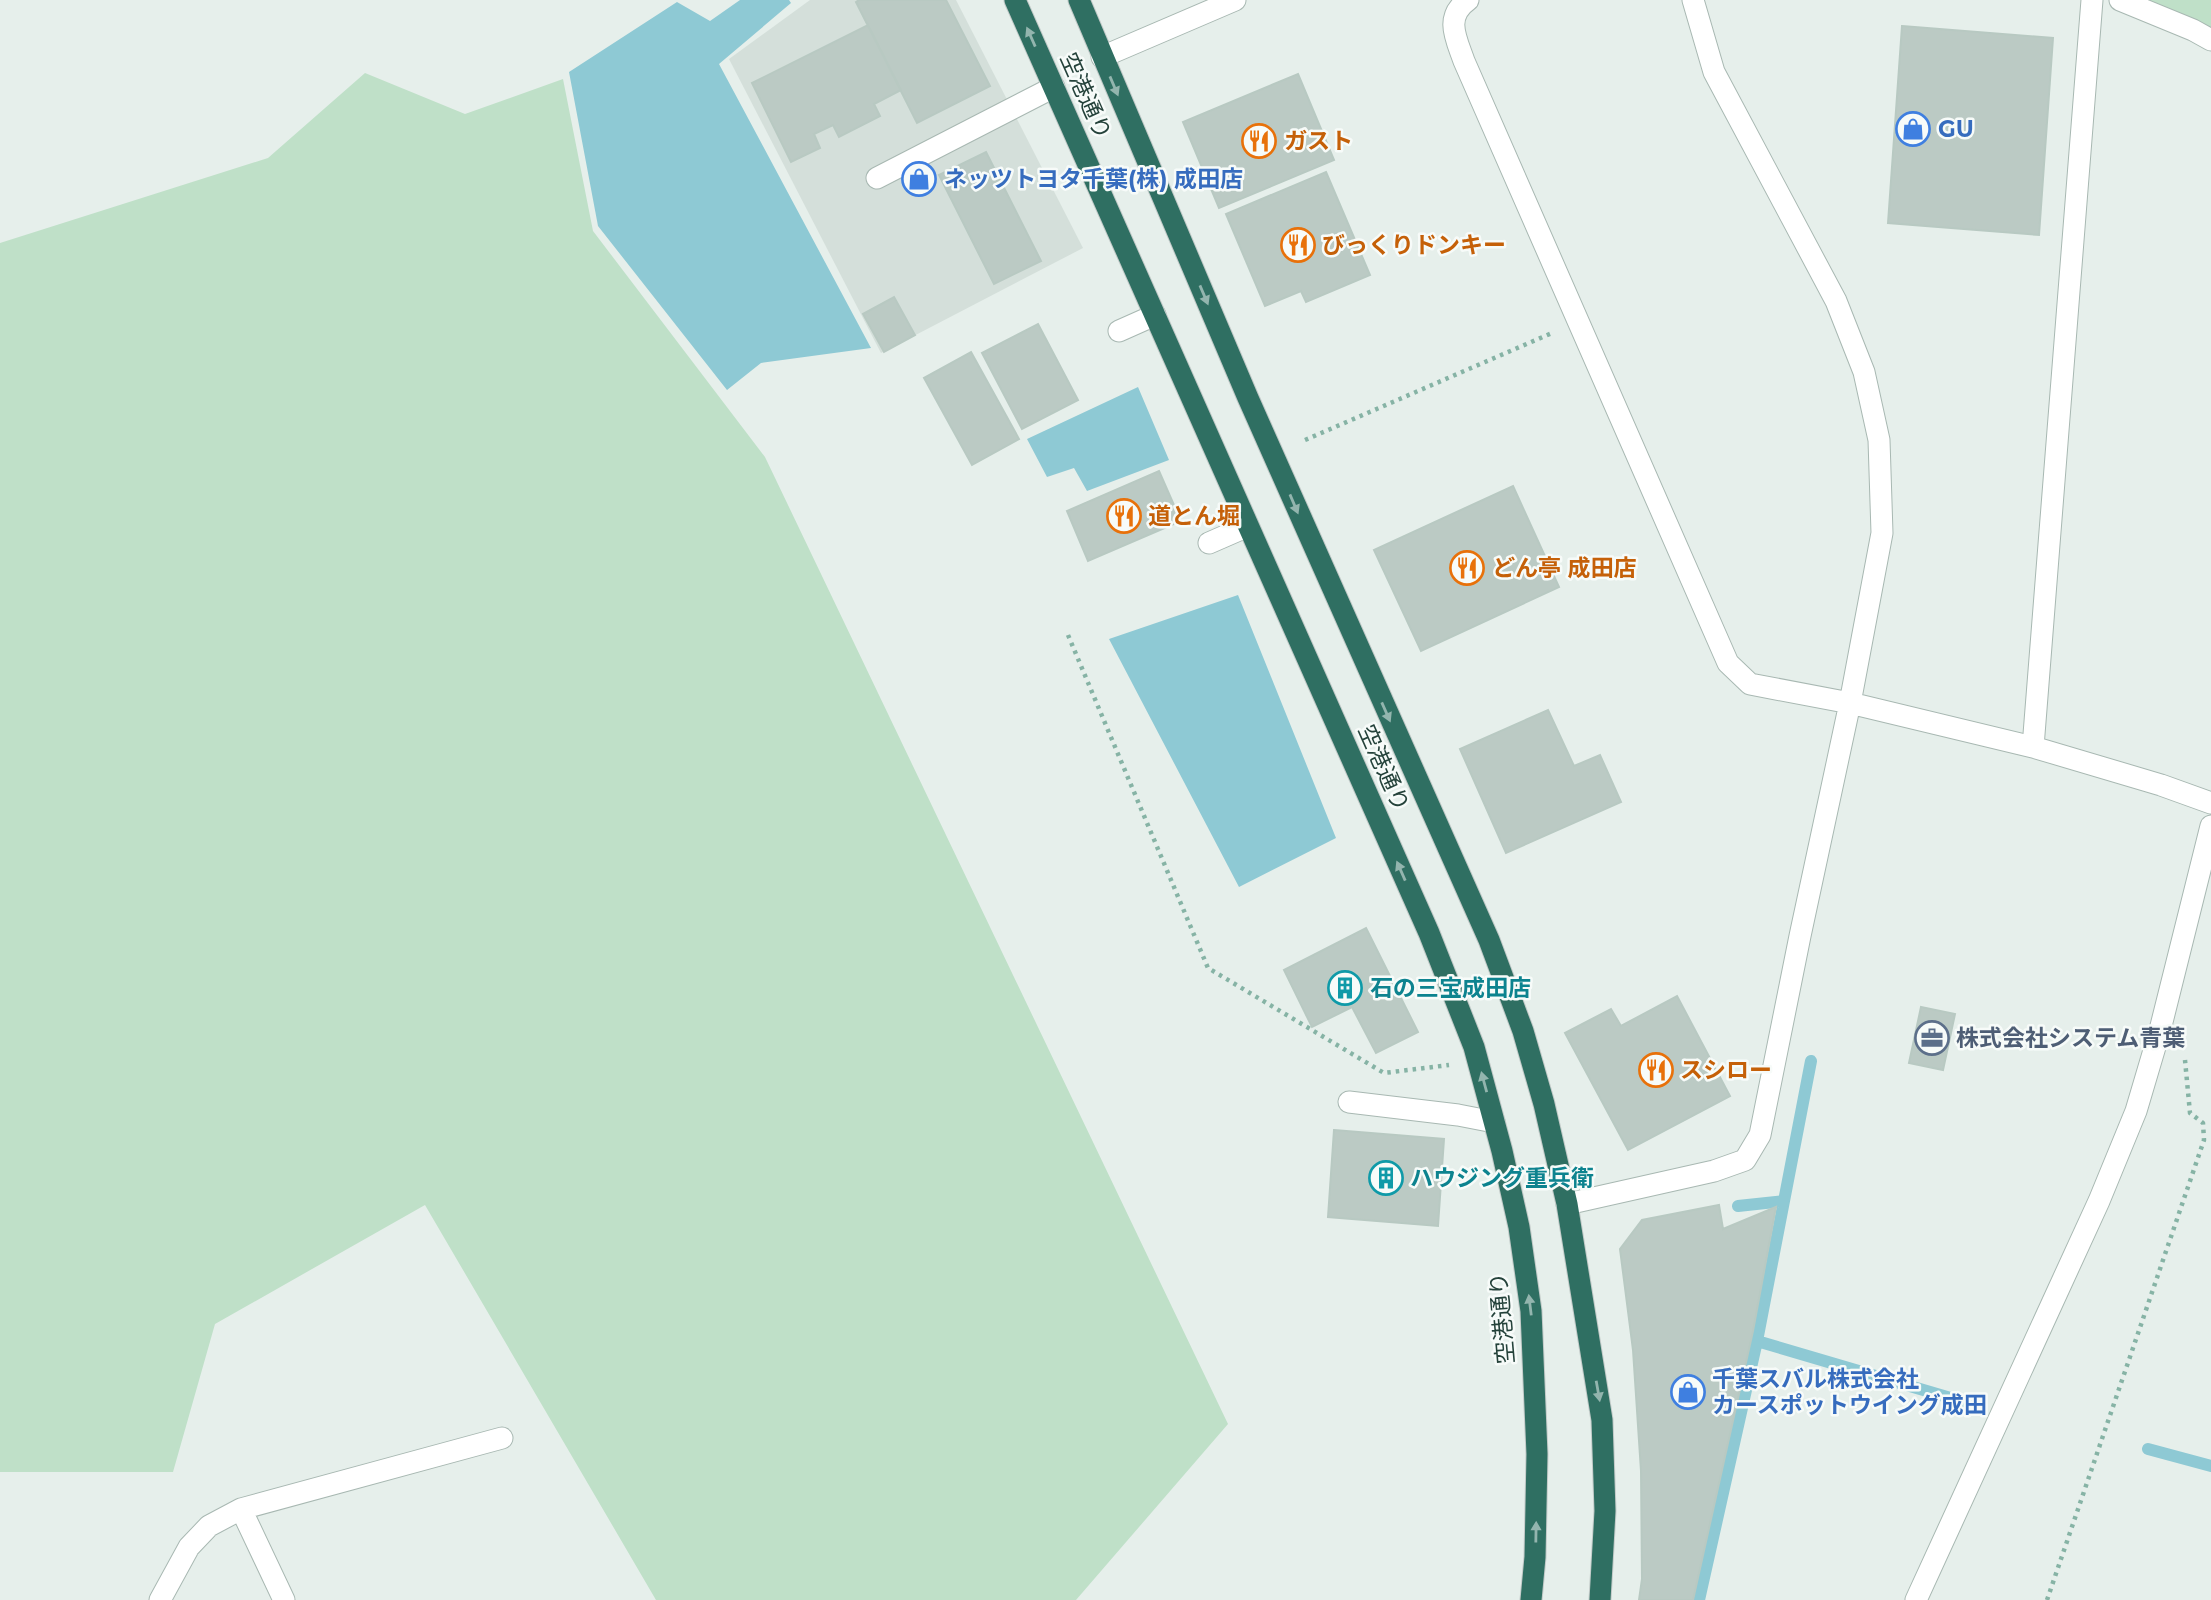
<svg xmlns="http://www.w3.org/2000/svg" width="2211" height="1600" font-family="Montserrat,'Noto Sans JP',sans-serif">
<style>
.built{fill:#d4dfda}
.green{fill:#bfe0c8}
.water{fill:#8ec9d4}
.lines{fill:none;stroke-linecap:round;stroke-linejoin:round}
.stream{stroke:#8ec9d4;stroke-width:12}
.building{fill:#bbcac4;stroke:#b8c9c2;stroke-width:2}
.minor-casing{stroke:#a8b8b2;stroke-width:23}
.highway-casing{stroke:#c2cac8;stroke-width:23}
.path{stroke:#86b3a5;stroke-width:4.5;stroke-dasharray:3.5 5;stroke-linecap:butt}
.minor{stroke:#fff;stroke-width:21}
.highway{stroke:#2f6f62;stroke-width:21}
.oneway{fill:#93b5ae}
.labels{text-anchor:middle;stroke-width:5;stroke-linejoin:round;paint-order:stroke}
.street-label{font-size:23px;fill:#24423a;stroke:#f7fbf9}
.shop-label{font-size:23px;font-weight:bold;fill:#366cbe;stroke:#f7fbf9;text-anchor:start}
.food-label{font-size:23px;font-weight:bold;fill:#c56008;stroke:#f7fbf9;text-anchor:start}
.culture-label{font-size:23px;font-weight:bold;fill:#0d838f;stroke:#f7fbf9;text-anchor:start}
.service-label{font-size:23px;font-weight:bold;fill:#4e5e75;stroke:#f7fbf9;text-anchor:start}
</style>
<rect width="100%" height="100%" fill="#e6efeb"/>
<path class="built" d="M 810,0 L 956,0 L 1083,248 L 881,353 L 729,59 Z"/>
<path class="green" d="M 2120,0 L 2211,0 L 2211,40 Z
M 365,73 L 465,114 L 563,79 L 593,231 L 765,457 L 1228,1424 L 1076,1600 L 656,1600 L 425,1205 L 215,1324 L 173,1472 L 0,1472 L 0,243 L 268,158 Z"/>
<path class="water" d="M 740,0 L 789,0 L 791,3 L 719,64 L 871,348 L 761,363 L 727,390 L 598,226 L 569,72 L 677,2 L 710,21 Z
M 1138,387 L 1169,460 L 1087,491 L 1074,468 L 1047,477 L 1027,439 Z
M 1238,595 L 1336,838 L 1239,887 L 1109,639 Z"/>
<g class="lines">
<path class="stream" d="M 1738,1206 L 1784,1201
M 1757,1341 L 1971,1404
M 2148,1449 L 2211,1466
M 1699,1600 L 1757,1341 L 1811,1061"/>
</g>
<path class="building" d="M 859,0 L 946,0 L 990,86 L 917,123 L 856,2 Z
M 868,25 L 901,90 L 874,104 L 880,116 L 839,137 L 833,125 L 814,134 L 820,148 L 791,162 L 752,83 Z
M 1902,26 L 2053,38 L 2039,235 L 1888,223 Z
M 1298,74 L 1334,160 L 1219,208 L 1183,122 Z
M 986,152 L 1041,261 L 994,284 L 939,175 Z
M 1326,172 L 1370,275 L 1306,302 L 1301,291 L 1265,306 L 1226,214 Z
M 894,297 L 915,335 L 884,352 L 863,314 Z
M 1038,324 L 1078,400 L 1022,429 L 982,353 Z
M 971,352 L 1019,439 L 972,465 L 924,378 Z
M 1159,471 L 1181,521 L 1088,561 L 1067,511 Z
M 1513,486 L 1559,587 L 1421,651 L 1374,550 Z
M 1548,710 L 1574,766 L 1600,755 L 1621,802 L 1506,853 L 1460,749 Z
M 1366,928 L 1418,1032 L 1376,1053 L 1352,1007 L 1312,1027 L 1284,970 Z
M 1677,996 L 1730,1096 L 1628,1150 L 1565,1033 L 1611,1009 L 1621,1026 Z
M 1921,1007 L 1955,1014 L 1943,1070 L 1909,1063 Z
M 1334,1130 L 1444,1139 L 1438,1226 L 1328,1217 Z
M 1719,1205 L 1723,1229 L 1776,1207 L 1753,1331 L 1693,1600 L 1639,1600 L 1642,1579 L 1641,1471 L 1633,1350 L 1620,1249 L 1642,1220 Z"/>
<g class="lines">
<g class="minor-casing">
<path id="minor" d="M 1468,0 C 1444,17 1456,38 1464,61 L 1728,663 L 1750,684 L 1850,703 L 2033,747 L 2161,785 L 2211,803
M 2120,0 L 2193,30 L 2211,40
M 1102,57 L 1235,0
M 877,178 L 1054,87
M 1119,331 L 1155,315
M 1209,543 L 1248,526
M 2033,747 L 2092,0
M 1349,1102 L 1458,1115 L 1494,1122
M 1567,1204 L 1714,1171 L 1745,1160 L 1760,1135 L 1800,936 L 1850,703 L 1882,533 L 1879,440 L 1864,372 L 1836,301 L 1714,72 L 1693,0
M 241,1509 L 502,1438
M 160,1600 L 189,1547 L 209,1526 L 241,1509 L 284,1600
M 1916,1600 L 2099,1201 L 2136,1111 L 2160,1030 L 2211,826"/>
</g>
<g class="highway-casing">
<path id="highway" d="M 1015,0 L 1429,933 L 1474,1047 L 1502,1151 L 1519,1227 L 1531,1311 L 1537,1454 L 1535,1557 L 1531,1600
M 1079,0 L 1248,398 L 1489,940 L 1523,1031 L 1544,1104 L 1567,1204 L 1602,1420 L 1605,1511 L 1600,1600"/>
</g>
<path class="path" d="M 1305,440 L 1552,333
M 1068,635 L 1208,968 L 1384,1073 L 1449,1065
M 2047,1600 L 2204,1140 L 2203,1123 L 2190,1113 L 2185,1060"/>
<use href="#minor" class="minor"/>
<use href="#highway" class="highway"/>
</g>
<defs><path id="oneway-solid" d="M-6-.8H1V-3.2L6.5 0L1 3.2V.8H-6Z" transform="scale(1.75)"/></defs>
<g class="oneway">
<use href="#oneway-solid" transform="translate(1031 37) rotate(-114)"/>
<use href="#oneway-solid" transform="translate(1114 86) rotate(67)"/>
<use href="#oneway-solid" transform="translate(1204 295) rotate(67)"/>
<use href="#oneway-solid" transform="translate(1294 504) rotate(67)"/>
<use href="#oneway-solid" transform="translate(1386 712) rotate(66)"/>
<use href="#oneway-solid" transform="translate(1401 871) rotate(-114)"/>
<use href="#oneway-solid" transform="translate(1484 1082) rotate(-105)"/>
<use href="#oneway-solid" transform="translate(1530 1305) rotate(-97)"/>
<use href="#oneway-solid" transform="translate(1598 1391) rotate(80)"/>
<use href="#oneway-solid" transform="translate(1536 1532) rotate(-89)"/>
</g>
<defs>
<g id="shop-ring" transform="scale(1.75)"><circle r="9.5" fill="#f7fbf9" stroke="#3f7fe0" stroke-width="1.5"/><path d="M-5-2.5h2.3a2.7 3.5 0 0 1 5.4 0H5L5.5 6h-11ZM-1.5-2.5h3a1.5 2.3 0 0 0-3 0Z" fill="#3f7fe0"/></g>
<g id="restaurant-ring" transform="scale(1.75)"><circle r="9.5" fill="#f7fbf9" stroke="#e8710a" stroke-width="1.5"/><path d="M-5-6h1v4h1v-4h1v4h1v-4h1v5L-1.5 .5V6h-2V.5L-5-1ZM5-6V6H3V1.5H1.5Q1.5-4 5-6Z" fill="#e8710a"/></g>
<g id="building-ring" transform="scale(1.75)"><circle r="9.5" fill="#f7fbf9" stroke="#0f9aa8" stroke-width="1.5"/><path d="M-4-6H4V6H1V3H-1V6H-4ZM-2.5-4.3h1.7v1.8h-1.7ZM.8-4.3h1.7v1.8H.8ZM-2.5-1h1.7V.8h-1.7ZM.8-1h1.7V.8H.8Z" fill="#0f9aa8"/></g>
<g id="office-ring" transform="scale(1.75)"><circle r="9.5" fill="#f7fbf9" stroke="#5c6f8a" stroke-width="1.5"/><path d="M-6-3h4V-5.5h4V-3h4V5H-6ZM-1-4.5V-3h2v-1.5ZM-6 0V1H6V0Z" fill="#5c6f8a"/></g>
</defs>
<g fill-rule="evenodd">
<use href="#shop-ring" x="1913" y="129"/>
<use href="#restaurant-ring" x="1259" y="141"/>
<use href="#shop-ring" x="919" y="179"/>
<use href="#restaurant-ring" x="1298" y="245"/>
<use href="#restaurant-ring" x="1124" y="516"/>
<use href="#restaurant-ring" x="1467" y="568"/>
<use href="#building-ring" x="1345" y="988"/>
<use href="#office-ring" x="1932" y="1038"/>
<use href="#restaurant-ring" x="1656" y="1070"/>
<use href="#building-ring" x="1386" y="1178"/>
<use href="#shop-ring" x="1688" y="1392"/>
</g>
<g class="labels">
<g class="street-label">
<text transform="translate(1086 96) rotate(66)" y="8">空港通り</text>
<text transform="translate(1384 768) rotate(66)" y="8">空港通り</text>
<text transform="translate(1502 1318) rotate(-95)" y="8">空港通り</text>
</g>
<g class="shop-label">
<text x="1938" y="137">GU</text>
<text x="944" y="187">ネッツトヨタ千葉(株) 成田店</text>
<text x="1712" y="1387">千葉スバル株式会社<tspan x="1712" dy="26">カースポットウイング成田</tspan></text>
</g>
<g class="food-label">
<text x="1284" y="149">ガスト</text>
<text x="1322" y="253">びっくりドンキー</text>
<text x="1148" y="524">道とん堀</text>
<text x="1492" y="576">どん亭 成田店</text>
<text x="1680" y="1078">スシロー</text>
</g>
<g class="culture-label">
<text x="1370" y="996">石の三宝成田店</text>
<text x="1410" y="1186">ハウジング重兵衛</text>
</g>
<g class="service-label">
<text x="1956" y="1046">株式会社システム青葉</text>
</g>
</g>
</svg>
